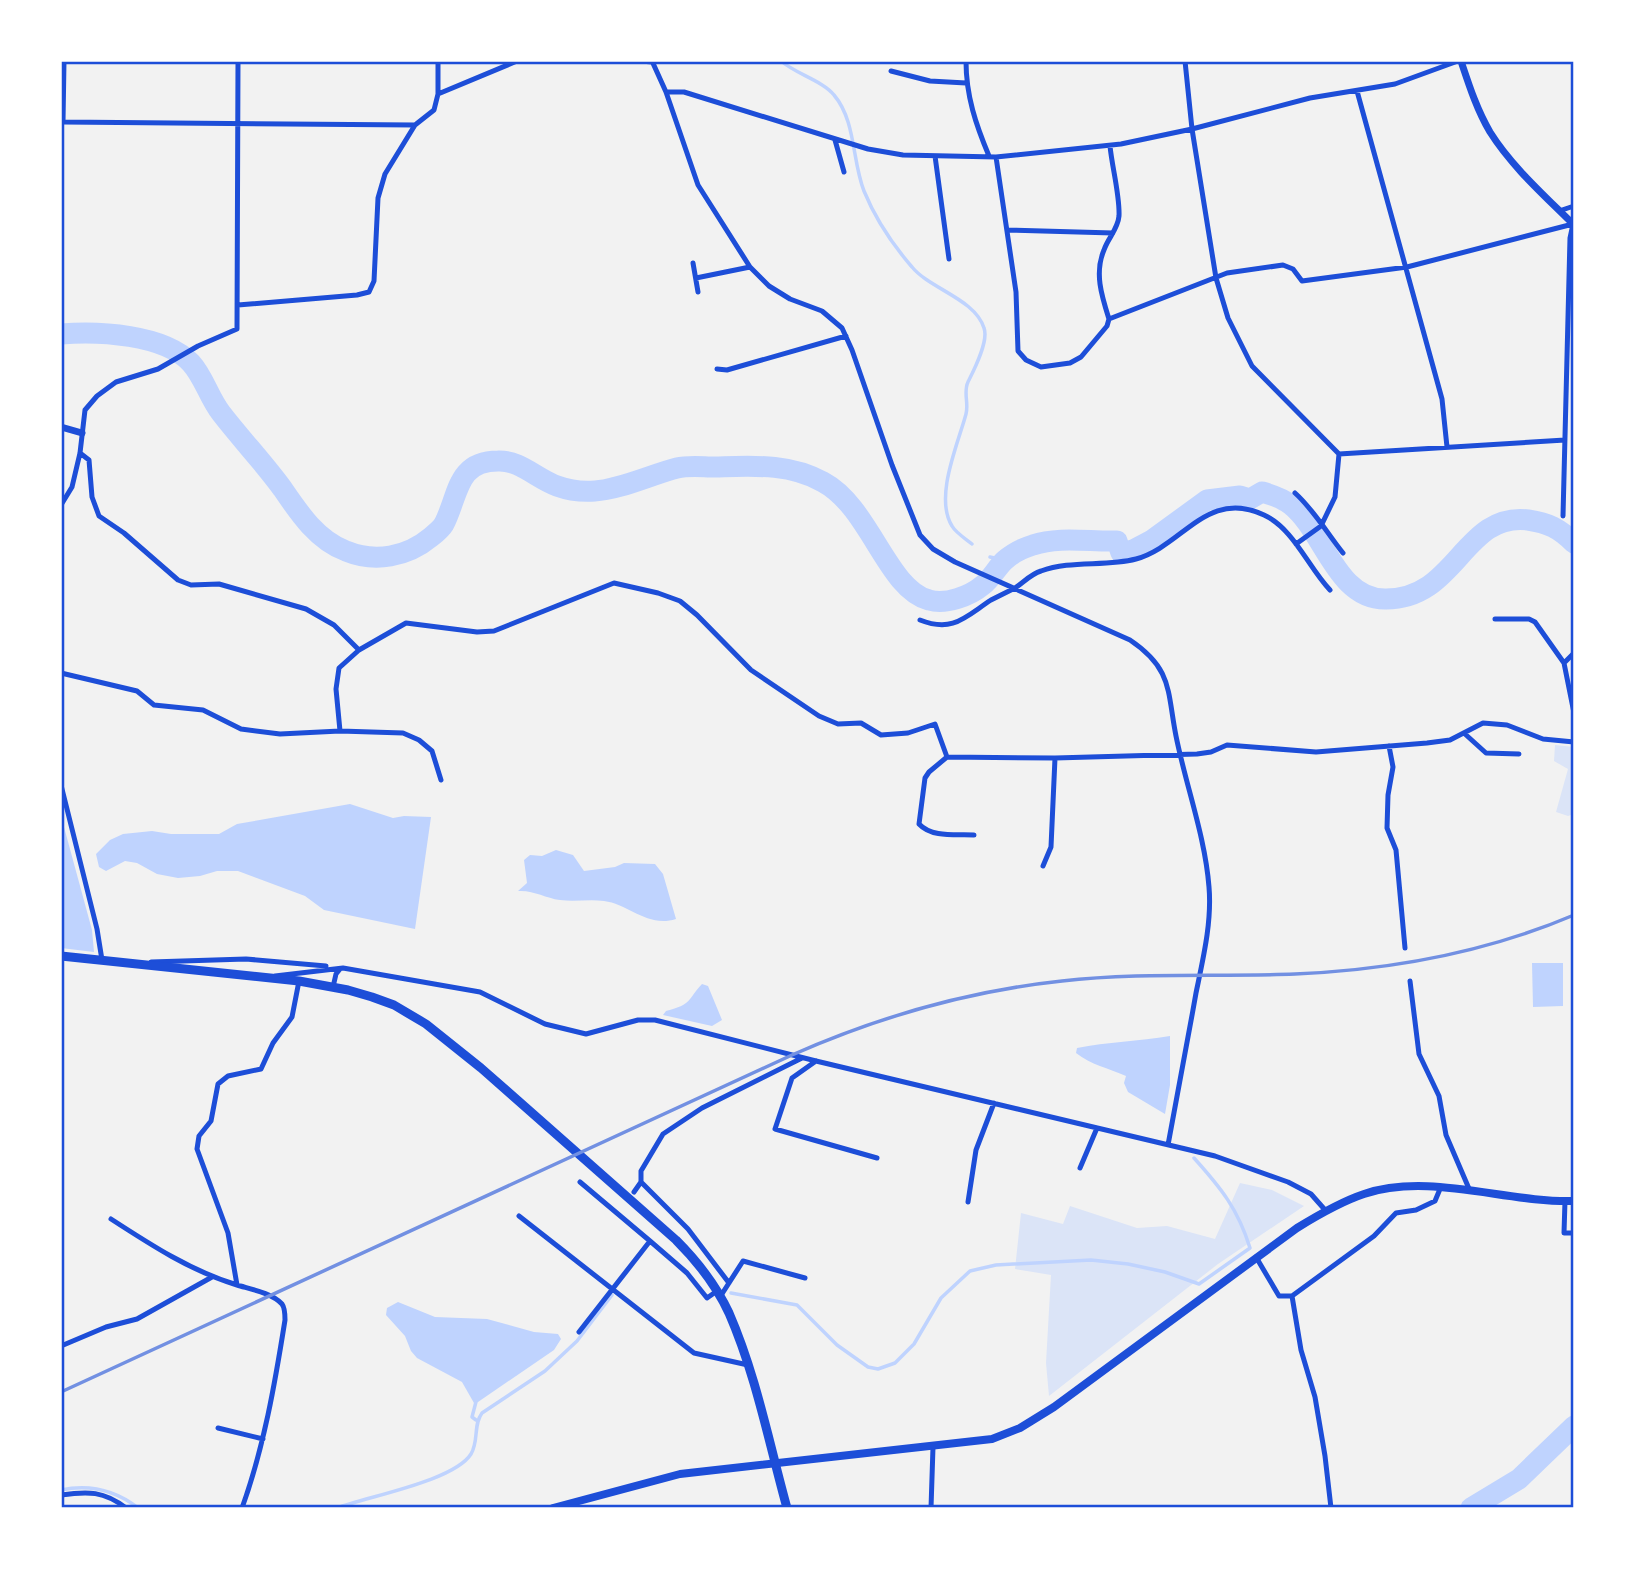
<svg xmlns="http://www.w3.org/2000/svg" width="1635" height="1569" font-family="Quicksand,sans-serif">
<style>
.green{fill:#dbe4f7}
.water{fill:#bfd3fe}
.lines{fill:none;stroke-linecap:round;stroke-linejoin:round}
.stream{stroke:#bfd3fe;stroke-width:3.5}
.river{stroke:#bfd3fe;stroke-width:21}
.minor{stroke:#1d4ed8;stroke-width:5}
.tertiary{stroke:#1d4ed8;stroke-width:7}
.secondary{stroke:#1d4ed8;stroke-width:8}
.primary{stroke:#1d4ed8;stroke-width:9}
.rail{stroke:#7290e2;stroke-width:3.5}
.neatline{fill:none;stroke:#1d4ed8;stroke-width:2.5}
</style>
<rect width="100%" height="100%" fill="#f2f2f2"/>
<path class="green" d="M 1555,745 L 1574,747 L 1574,814 L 1568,816 L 1556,812 L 1568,769 L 1554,761 Z
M 1240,1183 L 1272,1190 L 1304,1206 L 1218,1264 L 1049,1396 L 1046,1363 L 1051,1275 L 1015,1269 L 1021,1213 L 1063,1224 L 1070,1206 L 1137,1228 L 1167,1226 L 1215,1239 Z"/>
<path class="water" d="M 350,804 L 393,818 L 404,816 L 431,817 L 415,929 L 324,910 L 305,896 L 238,871 L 217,871 L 200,876 L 178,878 L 157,874 L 137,863 L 125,861 L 106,871 L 99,867 L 96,854 L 110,840 L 123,834 L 152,831 L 171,834 L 219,834 L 237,824 Z
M 61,816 L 92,930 L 94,952 L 61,948 Z
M 556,850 L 573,855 L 584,871 L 615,867 L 624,863 L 655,864 L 663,874 L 676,919 C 647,928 629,904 604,901 C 589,899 575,902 560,900 C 545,898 534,890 518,891 L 527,883 L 524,860 L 530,855 L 542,856 Z
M 1532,963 L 1563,963 L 1563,1006 L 1533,1007 Z
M 702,984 L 708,986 L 722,1020 L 712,1026 L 663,1015 L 666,1011 C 693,1004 686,1001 702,984 Z
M 1170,1036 L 1170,1085 L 1165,1114 L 1128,1092 L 1124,1083 L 1126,1076 C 1108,1068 1091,1065 1076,1053 L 1077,1048 C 1107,1042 1139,1041 1170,1036 Z
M 398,1302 L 435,1317 L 487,1319 L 534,1332 L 558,1334 L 561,1339 L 554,1350 L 478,1402 L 474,1403 L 462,1382 L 417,1358 L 411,1351 L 405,1336 L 386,1315 L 387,1308 Z"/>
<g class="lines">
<path class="stream" d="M 781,61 C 796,74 823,81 834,95 C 856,121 852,161 864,191 C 875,218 893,245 912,267 C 930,289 975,299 984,328 C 989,341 974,370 968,382 C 963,392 969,403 966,414 C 958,444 934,497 952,526 C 956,533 966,539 972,544
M 990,557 L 1004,560
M 731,1293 L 797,1305 L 837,1345 L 868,1367 L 878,1369 L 895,1363 L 914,1344 L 941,1298 L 970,1271 L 996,1265 L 1091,1260 L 1128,1264 L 1165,1272 L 1199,1284 L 1250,1248 C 1238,1209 1221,1188 1194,1158
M 476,1420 L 472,1417 L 477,1398
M 61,1490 C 90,1484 115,1490 138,1508
M 337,1508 C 369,1496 454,1481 471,1454 C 479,1441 473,1425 482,1413 L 545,1371 L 577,1341 L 612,1295"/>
<path class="river" d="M 61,334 C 98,331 164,334 191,363 C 204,377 209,398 221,413 C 241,439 263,462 282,488 C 299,513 317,540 346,551 C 375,563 407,557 431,537 C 436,533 441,529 444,524 C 459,495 456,461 498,461 C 520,460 537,479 557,486 C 568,490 583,492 595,491 C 619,490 653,474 677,468 C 689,465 703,467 715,467 C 752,466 789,463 823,482 C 870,507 887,589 929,600 C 946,605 970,596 983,585 C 992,578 997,567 1005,560 C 1013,553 1023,548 1033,545 C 1059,536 1090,542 1117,541 L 1121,553 L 1133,550 L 1152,540 L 1207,500 L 1240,496 L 1250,499 L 1262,492 C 1273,495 1282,498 1291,505 C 1324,531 1336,599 1385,599 C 1457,600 1463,512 1528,520 C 1548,523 1559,528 1574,543
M 1471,1508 L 1519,1479 L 1574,1426"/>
<path class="minor" d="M 64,61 L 63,122 L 415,125 L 434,110 L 438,94 L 517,61
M 438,61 L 438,94
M 641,61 L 652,62
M 652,61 L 666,92 L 698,185 L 750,267 L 769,286 L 790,299 L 822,311 L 842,328 L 852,350 L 892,465 L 920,535 L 933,549 L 955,562 L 1130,640 C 1173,669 1167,691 1176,736 C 1186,786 1205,836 1209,887 C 1212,922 1203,959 1196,993 C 1187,1044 1177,1095 1168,1145
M 966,61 C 966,96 976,125 989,156
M 1185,61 L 1192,129 L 1216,278 L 1228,318 L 1252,366 L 1339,454 L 1565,440
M 891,71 L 930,81 L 966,83
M 1357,91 L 1442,399 L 1447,447
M 666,92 L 684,92 L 868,149 L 903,155 L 996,157 L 1121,144 L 1192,129 L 1310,98 L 1395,84 L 1458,61
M 835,140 L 844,172
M 935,156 L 949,259
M 996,157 L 1016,292 L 1018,351 L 1026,360 L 1041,367 L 1070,363 L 1081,357 L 1107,326 L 1109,319 L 1227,273 L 1283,265 L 1293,269 L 1302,281 L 1407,267 L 1573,224 L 1570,238 L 1563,516
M 1559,211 L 1574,206
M 1007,230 L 1113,233
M 693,263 L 698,292
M 696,278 L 750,267
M 238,305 L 357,295 L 369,292 L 374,281 L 378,198 L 385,174 L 415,125
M 1109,319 C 1102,297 1094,273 1104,250 C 1108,238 1118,229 1119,216 C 1120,196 1112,167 1110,146
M 717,369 L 727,370 L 846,336
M 80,453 L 89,460 L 92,497 L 99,516 L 124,533 L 178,580 L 191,585 L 219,584 L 306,609 L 334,625 L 359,650 L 406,623 L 477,632 L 494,631 L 614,583 L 658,593 L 680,601 L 697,615 L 751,670 L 819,716 L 838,724 L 861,723 L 881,735 L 908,733 L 935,724 L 947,757 L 1055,758 L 1197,754 L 1211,752 L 1227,745 L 1316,752 L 1427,743 L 1450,740 L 1483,723 L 1507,725 L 1543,739 L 1574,742
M 1295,493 C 1314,510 1327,533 1343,553
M 61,505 L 72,487 L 80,453 L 85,410 L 97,396 L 116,382 L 158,369 L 198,346 L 237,329 L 238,61
M 1296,544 L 1321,526 L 1335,497 L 1339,454
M 1495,619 L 1529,619 L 1535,622 L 1564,663 L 1574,713
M 920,620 C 953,633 965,617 991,600 C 999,596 1007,592 1015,588 C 1024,582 1031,574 1041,571 C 1071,560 1105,567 1136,559 C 1183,546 1207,488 1264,515 C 1294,529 1308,567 1330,590
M 1564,663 L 1574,653
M 61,673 L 137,691 L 154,705 L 203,710 L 241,729 L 280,734 L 340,731 L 403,733 L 419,740 L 432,751 L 441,780
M 340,731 L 336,689 L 339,668 L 359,650
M 1465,734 L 1486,753 L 1519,754
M 1389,746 L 1393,767 L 1388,795 L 1387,828 L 1396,850 L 1405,948
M 947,757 L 929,772 L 925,778 L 919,824 C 932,838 956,834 974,835
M 61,785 L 97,929 L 102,960
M 1043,866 L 1051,847 L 1055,758
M 151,962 L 246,959 L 326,966
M 275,976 L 343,968 L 480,992 L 545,1024 L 586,1034 L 638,1020 L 655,1020 L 816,1061 L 1215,1156 L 1288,1182 L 1311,1194 L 1326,1211
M 1410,981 L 1419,1054 L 1439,1096 L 1446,1135 L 1470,1191
M 333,987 L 336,974 L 340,969
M 816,1061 L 792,1078 L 775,1129 L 877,1158
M 1080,1168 L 1097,1128
M 634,1192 L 641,1182
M 1565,1201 L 1564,1233 L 1574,1233
M 968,1202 L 976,1150 L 994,1103
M 519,1216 L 694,1353 L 748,1365
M 111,1219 C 151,1245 191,1271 237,1285 C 250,1289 272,1293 282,1304 C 285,1308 285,1314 285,1320 C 275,1383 264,1447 242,1508
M 650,1241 L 687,1273 L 707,1298 L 717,1291
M 1256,1257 L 1279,1296 L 1292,1296 L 1374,1236 L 1396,1213 L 1416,1210 L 1435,1201 L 1440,1189
M 729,1283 L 688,1229 L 641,1182 L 641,1171 L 663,1134 L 702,1108 L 802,1058
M 237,1285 L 228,1233 L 197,1149 L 199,1136 L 211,1121 L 218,1084 L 228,1076 L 261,1069 L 273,1043 L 292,1017 L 299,981
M 1292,1296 L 1301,1350 L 1315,1397 L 1325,1456 L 1331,1508
M 720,1297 L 743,1261 L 805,1278
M 579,1332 L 650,1241 L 580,1182
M 61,1346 L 106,1327 L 137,1319 L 212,1277
M 218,1428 L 263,1439
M 61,1495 C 88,1491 104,1491 126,1508
M 931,1508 L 933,1447"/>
<path class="tertiary" d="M 1461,61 C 1469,85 1477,110 1490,132 C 1512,167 1545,196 1574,225
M 61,427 L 82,433"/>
<path class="secondary" d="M 553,1508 L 680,1474 L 992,1439 L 1020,1428 L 1054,1407 L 1297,1228 C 1318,1215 1340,1202 1364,1194 C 1429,1172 1507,1203 1574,1201"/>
<path class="primary" d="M 61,956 L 299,981 L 348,990 L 372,997 L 394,1005 L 426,1024 L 481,1068 L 676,1240 C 697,1261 716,1285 729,1313 C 756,1375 769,1443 787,1508"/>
<path class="rail" d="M 61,1392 L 792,1055 C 878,1017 968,991 1062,981 C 1139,972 1217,977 1295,974 C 1389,970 1487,952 1574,915"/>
</g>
<rect width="1635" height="1569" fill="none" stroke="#ffffff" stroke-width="126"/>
<rect x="63" y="63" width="1509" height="1443" class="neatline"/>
</svg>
